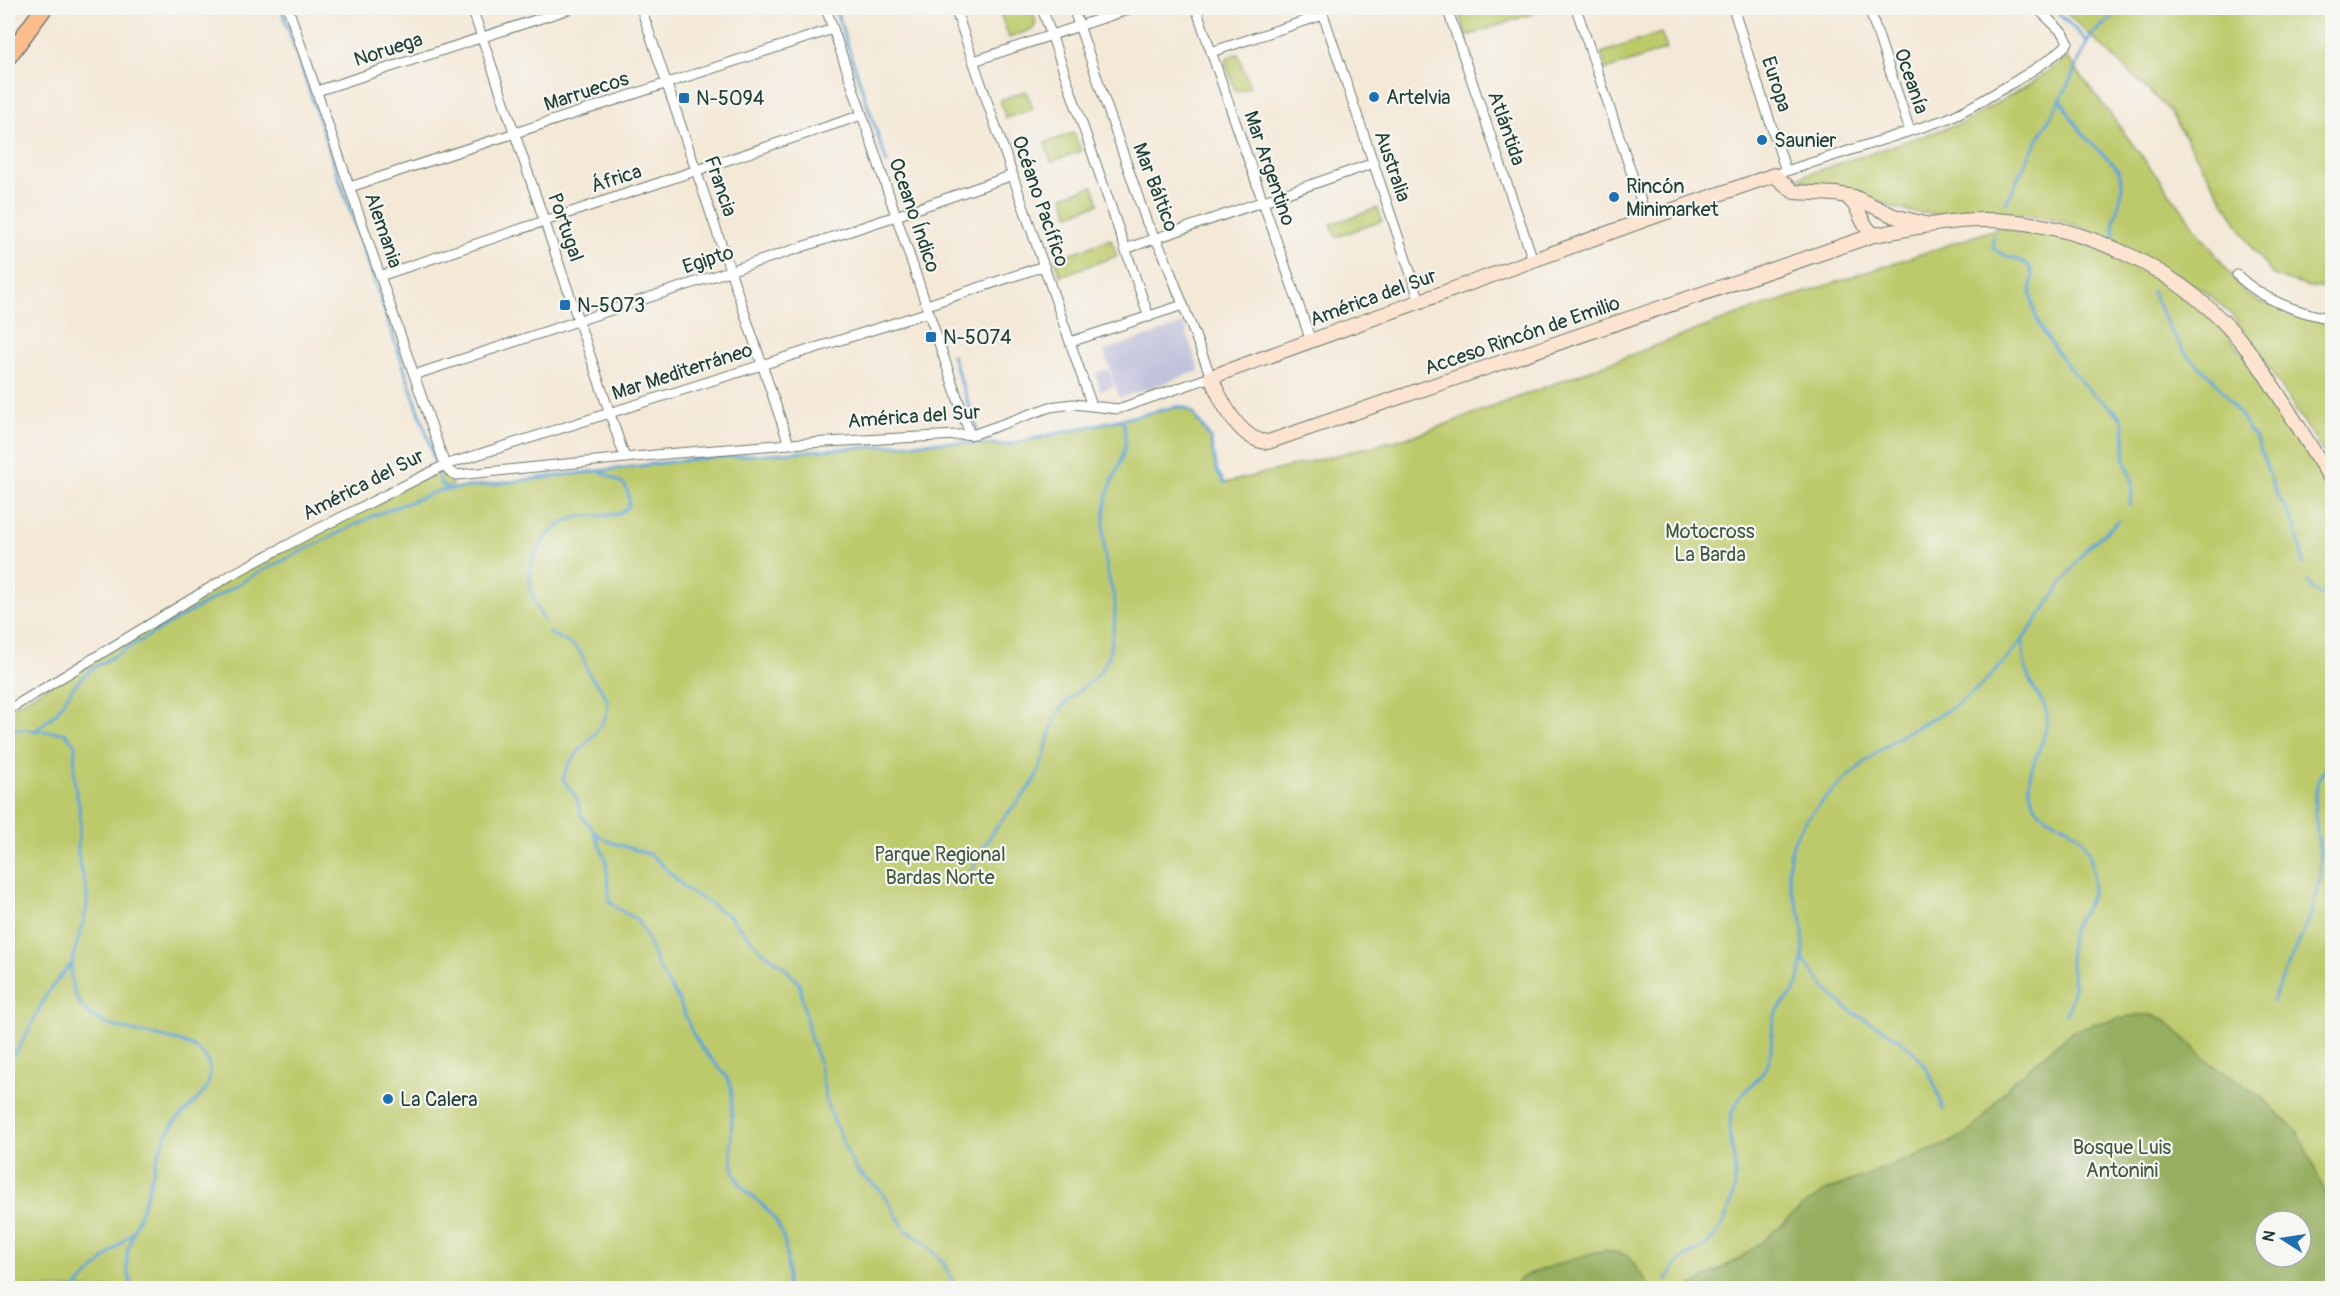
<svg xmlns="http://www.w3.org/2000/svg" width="2340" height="1296" font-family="Pangolin,sans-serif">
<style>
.industrial{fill:#c2c2dc}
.green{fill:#bdca6c;stroke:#6e8450;stroke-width:1.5;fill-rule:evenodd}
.forest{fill:#96ae60;stroke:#5a764a;stroke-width:1.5;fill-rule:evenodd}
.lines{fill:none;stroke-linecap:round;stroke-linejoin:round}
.stream{stroke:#5ca3d2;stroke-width:3}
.street-casing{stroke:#6a796d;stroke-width:11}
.secondary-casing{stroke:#6a796d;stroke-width:16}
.highway-casing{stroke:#6a796d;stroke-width:19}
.street{stroke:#fff;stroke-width:9}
.secondary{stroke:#fde4d1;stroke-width:14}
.highway{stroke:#fabc8b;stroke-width:16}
.poi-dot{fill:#1f6fb2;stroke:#f6f6f2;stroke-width:2}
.labels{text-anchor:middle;stroke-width:4.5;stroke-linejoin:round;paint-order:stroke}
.street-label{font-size:20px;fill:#1f3d34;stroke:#f6f6f2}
.poi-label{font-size:20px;fill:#1f3d34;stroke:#f6f6f2;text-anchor:start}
.park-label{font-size:20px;fill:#3f593f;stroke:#f6f6f2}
</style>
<rect width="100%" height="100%" fill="#f6f6f2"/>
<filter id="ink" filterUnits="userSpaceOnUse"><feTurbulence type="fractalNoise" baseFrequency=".0167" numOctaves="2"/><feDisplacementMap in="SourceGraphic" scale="12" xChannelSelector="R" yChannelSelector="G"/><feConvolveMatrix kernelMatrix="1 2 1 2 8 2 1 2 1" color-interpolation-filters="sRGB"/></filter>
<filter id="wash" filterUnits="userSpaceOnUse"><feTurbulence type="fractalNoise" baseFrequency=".008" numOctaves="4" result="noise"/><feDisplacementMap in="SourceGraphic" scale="24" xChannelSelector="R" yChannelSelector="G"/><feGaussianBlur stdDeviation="1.35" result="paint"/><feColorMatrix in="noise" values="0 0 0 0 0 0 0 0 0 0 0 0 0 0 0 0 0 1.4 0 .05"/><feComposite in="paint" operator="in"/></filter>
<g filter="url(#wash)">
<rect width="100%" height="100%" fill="#f4e8d7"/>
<path class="industrial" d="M 1184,324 L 1199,371 L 1119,398 L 1104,351 Z
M 1108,369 L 1114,386 L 1101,391 L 1095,373 Z"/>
<path class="green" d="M 998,8 L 1031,8 L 1036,23 L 1033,29 L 1009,38 Z
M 1457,8 L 1549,8 L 1467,36 Z
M 2061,8 L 2332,8 L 2332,289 L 2308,287 L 2274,276 L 2252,248 L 2168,109 Z
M 1661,33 L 1667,49 L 1606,70 L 1601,53 Z
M 1238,54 L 1250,87 L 1236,92 L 1225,62 L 1228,57 Z
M 2067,57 L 2244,292 L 2260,302 L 2332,325 L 2332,466 L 2247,334 L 2230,313 L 2206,292 L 2181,276 L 2081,227 L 2053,219 L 1990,211 L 1933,214 L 1911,212 L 1891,207 L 1847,188 L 1809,183 L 1799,177 L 1965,122 L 2033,82 Z
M 1026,91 L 1033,109 L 1006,118 L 1000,100 Z
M 1074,133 L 1081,151 L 1051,162 L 1045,143 Z
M 1093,186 L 1099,204 L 1069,214 L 1063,196 Z
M 1378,208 L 1382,221 L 1336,237 L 1331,224 Z
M 1999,228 L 2026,229 L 2067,238 L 2116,255 L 2153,274 L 2195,303 L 2229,336 L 2249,362 L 2332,493 L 2332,1288 L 8,1288 L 8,710 L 231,575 L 445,465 L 453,488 L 694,459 L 937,442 L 1006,445 L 1176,407 L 1183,407 L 1193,413 L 1210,438 L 1217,471 L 1225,483 L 1420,434 L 1737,315 ZM 2265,1221 L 2301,1221 L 2301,1257 L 2265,1257 Z
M 1111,239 L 1117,256 L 1060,276 L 1055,259 Z"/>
<path class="forest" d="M 2138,1015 L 2153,1015 L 2166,1020 L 2208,1062 L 2259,1095 L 2298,1132 L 2332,1208 L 2332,1288 L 1688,1288 L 1738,1259 L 1764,1240 L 1804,1205 L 1825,1191 L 1947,1144 L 1966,1135 L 1982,1119 L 2012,1082 L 2072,1032 L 2092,1024 ZM 2265,1221 L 2301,1221 L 2301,1257 L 2265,1257 Z
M 1606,1250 L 1628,1256 L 1651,1288 L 1511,1288 L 1522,1278 L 1529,1274 L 1592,1253 Z"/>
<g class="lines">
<path class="stream" d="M 281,8 L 429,441 L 434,461
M 835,8 L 887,163
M 2053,8 L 2087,41
M 2061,99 C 2069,116 2080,131 2093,145 C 2101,154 2114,161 2119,172 C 2130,197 2107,217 2115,235
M 2006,203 L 2031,152 L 2064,93 L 2091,35 L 2124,8
M 1993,236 L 1993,248 C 2004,259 2023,258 2029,266 C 2034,274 2031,283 2031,293 C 2032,304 2035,317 2041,328 C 2050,344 2078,380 2092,393 C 2102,402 2115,407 2122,420 C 2128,433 2122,447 2125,461 C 2126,465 2128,469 2130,473 C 2134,483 2132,494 2130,505
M 2152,291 L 2169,328 L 2185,353 L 2212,378 L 2227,396 L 2258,443 L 2274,488 L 2295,526 L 2304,565
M 952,355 L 977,429
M 437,473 L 441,484 L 448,488
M 2308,581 L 2314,590 L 2332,602
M 543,620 C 538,608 530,595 530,581 C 529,551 551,523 579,517 C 593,514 613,519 625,510 C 633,504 628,493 625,485 L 602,472
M 548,632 C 557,638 574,643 580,652 C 585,659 585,669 591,677 C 597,684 604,691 607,700 C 614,728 568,751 563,779 L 577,799 L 582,817 L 600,837 L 613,843 L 649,854 L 657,860 L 687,890 L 728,915 L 762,951 L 783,966 L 799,983 L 810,1036 L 819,1062 L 827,1104 L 850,1159 L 858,1172 L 879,1189 L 888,1201 L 905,1229 L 925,1243 L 943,1262 L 956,1288
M 2023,641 C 2023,655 2024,668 2030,681 C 2036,693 2047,705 2047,718 C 2047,748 2020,770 2033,801 C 2041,822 2065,821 2079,836 C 2093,851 2097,882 2089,901 C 2082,918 2072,921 2070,942 C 2068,972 2081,983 2066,1014
M 34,732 L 57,712 L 74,686 L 90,670 L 254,575 L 373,516 L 438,491 L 694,459 L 937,442 L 1006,445 L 1176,407 L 1183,407 L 1193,413 L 1210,438 L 1217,471 L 1224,483
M 8,733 L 15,729 L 56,732 L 65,733 L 75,744 C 75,758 73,771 75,785 C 76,795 80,805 80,816 C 81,828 77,840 78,852 C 79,871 89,885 87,905 C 83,939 57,972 81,1005 C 110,1046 207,1023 210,1072 C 211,1096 184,1108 172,1126 C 158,1147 154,1170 147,1193 C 140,1214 132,1233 127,1254 L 127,1269 L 132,1288
M 594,833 L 606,860 L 610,901 L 617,908 L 636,919 L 645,933 L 659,969 L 678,999 L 693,1034 L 701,1047 L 726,1076 L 731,1086 C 735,1114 727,1148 735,1174 C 739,1186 749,1194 758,1201 C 787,1225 789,1254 787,1288
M 962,890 C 973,865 985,841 1003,819 C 1014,805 1028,793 1037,776 C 1047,755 1048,727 1062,708 C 1077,687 1102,681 1109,654 C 1113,639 1115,621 1115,605 C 1114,593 1109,581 1107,569 C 1103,550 1103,529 1105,510 C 1107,476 1135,455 1122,419
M 1802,957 C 1815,976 1830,995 1848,1009 C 1866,1022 1887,1029 1904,1043 C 1925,1060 1937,1085 1943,1110
M 2272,1002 C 2287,963 2312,925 2319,883 C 2327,841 2297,794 2332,761
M 8,1061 L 20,1046 L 49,990 L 70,965
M 1667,1280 C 1679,1255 1686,1259 1706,1245 C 1715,1238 1722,1226 1727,1215 C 1733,1201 1736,1182 1735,1166 C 1733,1148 1726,1131 1732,1113 C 1740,1089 1757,1085 1767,1066 C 1775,1050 1768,1030 1776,1013 C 1783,1001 1796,995 1799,980 C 1803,963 1804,940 1802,922 C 1801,912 1795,901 1792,891 C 1786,873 1789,851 1797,834 C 1813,804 1873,753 1902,735 C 1925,721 1952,711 1972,693 C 2020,653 2046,605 2081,556 L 2089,546 L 2119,521
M 76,1288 L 132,1232"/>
</g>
</g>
<g filter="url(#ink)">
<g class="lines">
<g class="street-casing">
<path id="street" d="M 288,8 L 445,465 L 450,472 L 457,475 L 665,454 L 789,444 L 975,434 L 1050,407 L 1073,404 L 1118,409 L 1211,377 L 1163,253 L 1147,223 L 1073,8
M 472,8 L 625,458
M 641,8 L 789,444
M 826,8 L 970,435
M 955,8 L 1092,406
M 1042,8 L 1149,317
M 1196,8 L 1311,341
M 1321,8 L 1420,301
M 1447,8 L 1533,260
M 1576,8 L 1647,219
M 1733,8 L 1786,171
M 1869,8 L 1910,131
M 1211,52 L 1323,15
M 974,61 L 1133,8
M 317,91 L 572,8
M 1774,175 L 1944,120 C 1964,112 2060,58 2068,42 L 2064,34 L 2037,8
M 350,187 L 833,29
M 1125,249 L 1374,163
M 2237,275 C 2264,301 2297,312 2332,319
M 380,276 L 862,115
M 927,305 L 1044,266
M 1070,342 L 1183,305
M 414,375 L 896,216 L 1013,175
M 8,710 L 231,575 L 312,532 L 445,465 L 929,312"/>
</g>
<g class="secondary-casing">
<path id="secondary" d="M 1846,196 C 1862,208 1859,224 1874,235
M 1929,225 L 1894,216 L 1854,197 L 1836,194 L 1794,192 L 1774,175 L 1647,219 L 1211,377 C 1220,399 1239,441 1268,442 L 1874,235 C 1910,229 1945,220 1982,220 C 2081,220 2187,271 2248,350 C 2279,391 2303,437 2332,480"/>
</g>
<g class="highway-casing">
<path id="highway" d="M 8,57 L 44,8"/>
</g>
<use href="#street" class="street"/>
<use href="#secondary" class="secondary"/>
<use href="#highway" class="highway"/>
</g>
</g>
<g class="poi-dot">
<circle cx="1374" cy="97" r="6"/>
<rect x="678" y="92" width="12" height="12" rx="3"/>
<circle cx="1762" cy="140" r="6"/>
<circle cx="1614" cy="197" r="6"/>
<rect x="559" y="299" width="12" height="12" rx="3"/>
<rect x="925" y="331" width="12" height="12" rx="3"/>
<circle cx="388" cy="1099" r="6"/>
</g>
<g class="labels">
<g class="street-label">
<text transform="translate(388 49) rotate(-18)" y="7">Noruega</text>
<text transform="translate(1912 81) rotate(71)" y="7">Oceanía</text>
<text transform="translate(1777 84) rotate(72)" y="7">Europa</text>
<text transform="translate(586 91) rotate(-18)" y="7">Marruecos</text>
<text transform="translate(1507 128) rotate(71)" y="7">Atlántida</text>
<text transform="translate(1393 166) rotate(71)" y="7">Australia</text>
<text transform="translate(1270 168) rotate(71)" y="7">Mar Argentino</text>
<text transform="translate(616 178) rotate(-18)" y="7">África</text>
<text transform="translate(721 186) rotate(71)" y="7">Francia</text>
<text transform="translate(1156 187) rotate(69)" y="7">Mar Báltico</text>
<text transform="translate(1041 201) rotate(71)" y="7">Océano Pacífico</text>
<text transform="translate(915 215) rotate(71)" y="7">Oceano Índico</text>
<text transform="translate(566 227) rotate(71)" y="7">Portugal</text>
<text transform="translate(384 230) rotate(71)" y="7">Alemania</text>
<text transform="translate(708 259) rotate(-18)" y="7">Egipto</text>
<text transform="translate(1373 297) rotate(-20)" y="7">América del Sur</text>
<text transform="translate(1522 335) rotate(-19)" y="7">Acceso Rincón de Emilio</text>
<text transform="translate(682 371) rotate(-18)" y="7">Mar Mediterráneo</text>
<text transform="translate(914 416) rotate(-4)" y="7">América del Sur</text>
<text transform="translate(363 484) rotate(-27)" y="7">América del Sur</text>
</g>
<g class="poi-label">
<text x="1386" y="104">Artelvia</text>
<text x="696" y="105">N-5094</text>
<text x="1774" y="147">Saunier</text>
<text x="1626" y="193">Rincón<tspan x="1626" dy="23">Minimarket</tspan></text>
<text x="577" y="312">N-5073</text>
<text x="943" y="344">N-5074</text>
<text x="400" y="1106">La Calera</text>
</g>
<g class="park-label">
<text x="1710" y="538">Motocross<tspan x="1710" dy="23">La Barda</tspan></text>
<text x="940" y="861">Parque Regional<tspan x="940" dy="23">Bardas Norte</tspan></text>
<text x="2122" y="1154">Bosque Luis<tspan x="2122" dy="23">Antonini</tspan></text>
</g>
</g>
<rect width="2340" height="1296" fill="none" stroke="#f6f6f2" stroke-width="30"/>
<g transform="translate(2283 1239) rotate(282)"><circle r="28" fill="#f6f6f2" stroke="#a0aca6" stroke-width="1.5"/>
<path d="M0-4.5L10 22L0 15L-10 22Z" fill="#1f6fb2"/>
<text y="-9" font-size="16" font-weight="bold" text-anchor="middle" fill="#1f3d34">N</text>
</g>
</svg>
